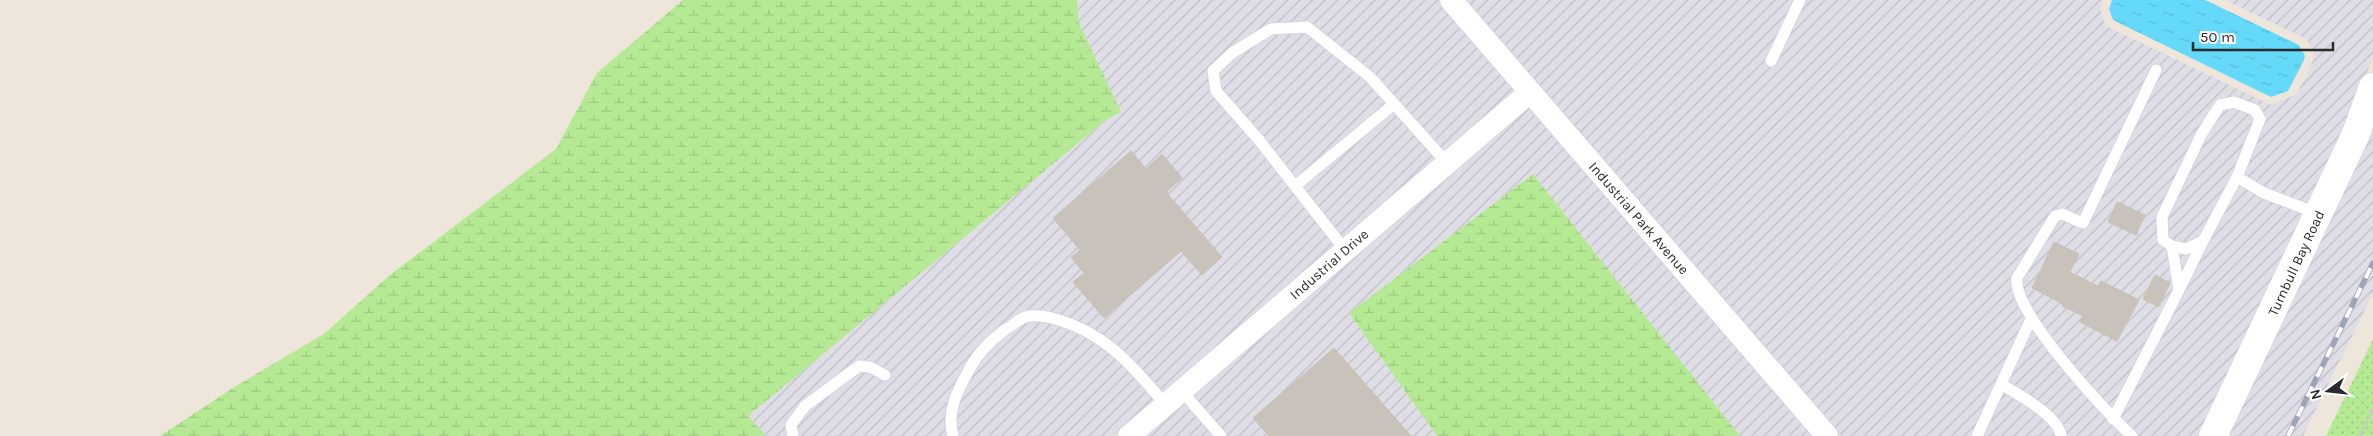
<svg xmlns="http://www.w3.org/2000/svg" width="2373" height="436" font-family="Karla,sans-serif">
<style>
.industrial{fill:url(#industrial-furrows)}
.grass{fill:url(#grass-dots)}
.wetland{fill:url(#wetland-marsh)}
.water{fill:url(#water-ripples)}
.building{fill:#c9c2bb;stroke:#c9c1b5}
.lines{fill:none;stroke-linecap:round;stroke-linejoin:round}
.service-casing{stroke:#d1d5e5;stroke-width:13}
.minor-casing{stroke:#d1d5e5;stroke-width:24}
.tertiary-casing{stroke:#d1d5e5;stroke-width:29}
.path{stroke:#c8c8c8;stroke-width:3;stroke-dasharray:4 2.5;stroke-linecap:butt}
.service{stroke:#fff;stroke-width:11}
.minor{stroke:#fff;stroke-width:22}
.tertiary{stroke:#fff;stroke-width:28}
.rail-casing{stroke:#9ea3b7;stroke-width:5.5}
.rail{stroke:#fff;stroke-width:4;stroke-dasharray:11;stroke-linecap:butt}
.labels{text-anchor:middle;stroke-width:4;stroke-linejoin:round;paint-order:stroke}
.street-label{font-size:14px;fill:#2b2b2b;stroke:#fff}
</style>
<defs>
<pattern id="industrial-furrows" width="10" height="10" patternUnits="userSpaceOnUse" patternTransform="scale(1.25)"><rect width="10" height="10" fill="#dfdde6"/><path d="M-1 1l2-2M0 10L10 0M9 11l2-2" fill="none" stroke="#c0bec5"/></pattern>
<pattern id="grass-dots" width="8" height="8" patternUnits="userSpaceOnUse" patternTransform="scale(1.25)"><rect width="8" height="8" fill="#b5e993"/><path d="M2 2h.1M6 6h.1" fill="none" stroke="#9cc87f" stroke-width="1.8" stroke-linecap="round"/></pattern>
<pattern id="wetland-marsh" width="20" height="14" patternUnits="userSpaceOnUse" patternTransform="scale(1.25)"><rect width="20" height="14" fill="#b5e993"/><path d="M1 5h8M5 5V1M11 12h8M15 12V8" fill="none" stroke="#9cc87f"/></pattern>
<pattern id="water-ripples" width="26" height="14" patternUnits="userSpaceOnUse" patternTransform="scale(1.25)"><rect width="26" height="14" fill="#65d9f9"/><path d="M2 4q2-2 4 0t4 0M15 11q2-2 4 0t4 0" fill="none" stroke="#58bad6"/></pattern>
</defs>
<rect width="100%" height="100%" fill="#eee5db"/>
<path class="industrial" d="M 1077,0 L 1438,0 L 1515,91 L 1113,436 L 766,436 L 748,416 L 1106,120 L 1121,112 L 1079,23 Z
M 1466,0 L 2103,0 L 2100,9 L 2106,26 L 2271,105 L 2297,94 L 2312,63 L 2314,52 L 2306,39 L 2225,0 L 2373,0 L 2373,56 L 2345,133 L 2202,436 L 1841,436 Z
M 1528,106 L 1813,436 L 1740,436 L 1533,174 L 1349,313 L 1437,436 L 1143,436 Z
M 2373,118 L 2373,293 L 2303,436 L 2225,436 Z"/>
<path class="grass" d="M 2373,339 L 2373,436 L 2326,436 Z"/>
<path class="wetland" d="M 683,0 L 1077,0 L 1079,23 L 1121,112 L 1106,120 L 748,416 L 766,436 L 160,436 L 236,386 L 324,334 L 390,275 L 556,149 L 597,73 Z
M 1533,174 L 1740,436 L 1437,436 L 1349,313 Z"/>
<path class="water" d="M 2112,0 L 2205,0 L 2299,45 L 2305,56 L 2304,60 L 2288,91 L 2271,97 L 2113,20 L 2109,9 Z"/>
<path class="building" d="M 1131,151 L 1146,169 L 1162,154 L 1182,178 L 1166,192 L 1222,257 L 1202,275 L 1181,251 L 1104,318 L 1073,282 L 1084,273 L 1071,257 L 1080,250 L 1053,218 Z
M 2117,202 L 2145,215 L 2136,235 L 2108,222 Z
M 2054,242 L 2079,254 L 2070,272 L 2098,286 L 2101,281 L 2139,300 L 2117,341 L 2080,322 L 2083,316 L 2062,306 L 2063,304 L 2032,288 Z
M 2155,275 L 2170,283 L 2159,307 L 2143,299 Z
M 1334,348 L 1411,436 L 1269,436 L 1253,418 Z"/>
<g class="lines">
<g class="service-casing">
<path id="service" d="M 1771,61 L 1800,0
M 2234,102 L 2255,110 L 2260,119 L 2237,177 L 2203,241 L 2186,249 L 2172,246 L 2163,240 L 2162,217 L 2201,135 L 2220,105 Z
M 2237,177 L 2264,193 L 2319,214
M 1295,186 L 1394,104
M 2172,246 L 2179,290 L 2203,241
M 1345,250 L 1259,140 L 1216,91 L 1213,71 L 1232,53 L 1271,29 L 1307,27 L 1370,77 L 1447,163
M 2001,384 C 2017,394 2059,416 2061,436
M 1181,390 L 1221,436
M 2113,419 L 2179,290
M 793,436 L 791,425 L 805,406 L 859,366 L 870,367 L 885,375
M 953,436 C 946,410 958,390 970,368 C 979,351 991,340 1006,329 C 1012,326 1019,319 1025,317 C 1036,314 1049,317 1059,320 C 1108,335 1134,368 1165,404
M 1977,436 L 2031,319
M 2132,436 C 2106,413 2011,310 2017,278 L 2055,216 L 2062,214 L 2083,223 L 2156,70"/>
</g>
<g class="minor-casing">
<path id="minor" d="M 1451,0 L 1827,436
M 1129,436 L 1530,92"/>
</g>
<g class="tertiary-casing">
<path id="tertiary" d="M 2213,436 L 2355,136 L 2373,87"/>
</g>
<path class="path" d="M 2360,436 L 2373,409"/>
<use href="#service" class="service"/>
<use href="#minor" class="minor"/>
<use href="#tertiary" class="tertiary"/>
<g class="rail-casing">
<path id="rail" d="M 2288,436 L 2373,263"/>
</g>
<use href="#rail" class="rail"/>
</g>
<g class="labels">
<g class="street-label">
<text transform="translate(1639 218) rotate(49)" y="5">Industrial Park Avenue</text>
<text transform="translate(2296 263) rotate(-65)" y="5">Turnbull Bay Road</text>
<text transform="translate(1329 264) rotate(-41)" y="5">Industrial Drive</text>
</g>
</g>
<g transform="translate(2328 391) rotate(255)" stroke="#ffffff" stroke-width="4" paint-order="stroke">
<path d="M0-4L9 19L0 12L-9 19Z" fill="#2b2b2b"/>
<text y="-8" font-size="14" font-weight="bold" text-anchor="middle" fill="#2b2b2b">N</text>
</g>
<path d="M2193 42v8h140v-8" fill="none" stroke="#2b2b2b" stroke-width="2.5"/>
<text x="2200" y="42" font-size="15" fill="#2b2b2b" stroke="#ffffff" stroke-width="4" paint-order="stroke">50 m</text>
</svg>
